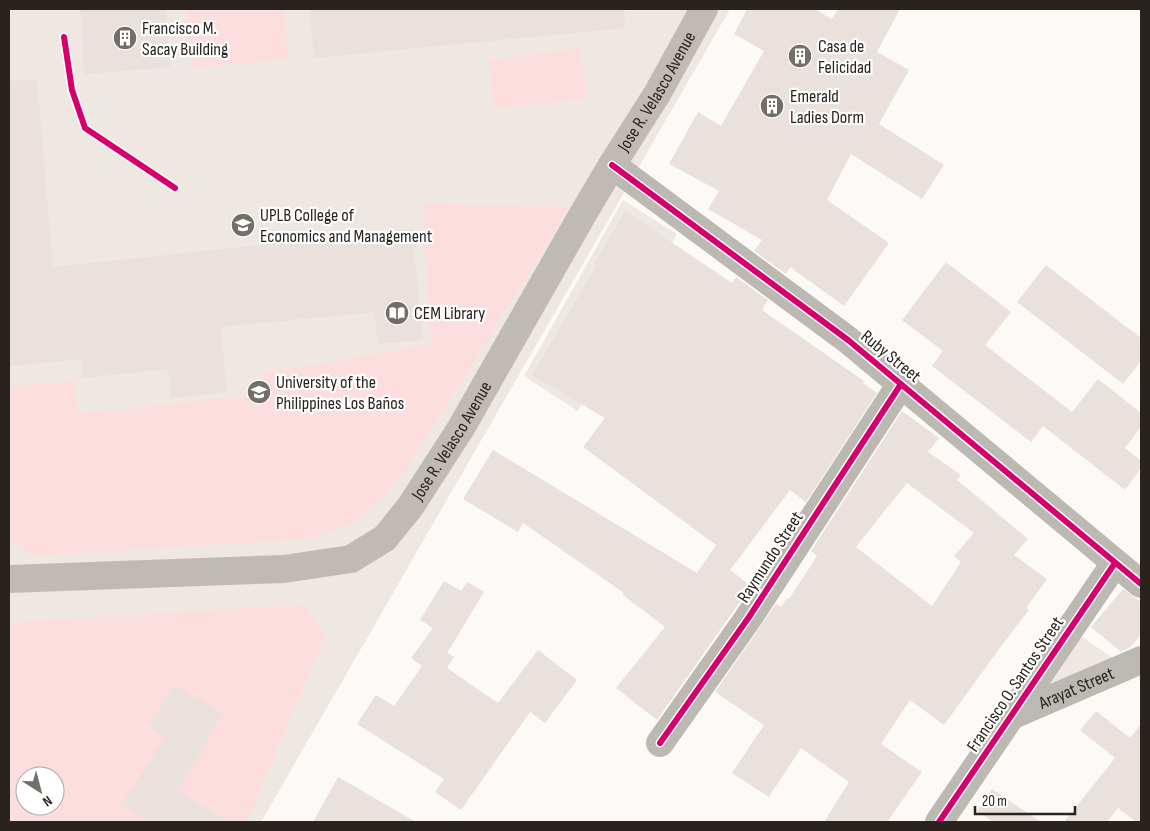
<svg xmlns="http://www.w3.org/2000/svg" width="1150" height="831" font-family="'Sofia Sans Condensed',sans-serif">
<style>
.built{fill:#efe8e2;fill-rule:evenodd}
.green{fill:#fddedf;fill-rule:evenodd}
.building{fill:#eae0dc;fill-rule:evenodd}
.lines{fill:none;stroke-linecap:round;stroke-linejoin:round}
.minor{stroke:#bcb9b2;stroke-width:28}
.major{stroke:#bfbbb4;stroke-width:28}
.cycleway-casing{stroke:#fff;stroke-width:9}
.cycleway{stroke:#d6006c;stroke-width:6}
.labels{text-anchor:middle;stroke-width:4.5;stroke-linejoin:round;paint-order:stroke}
.poi-label{font-size:18px;fill:#2a231d;stroke:#fff;text-anchor:start}
.street-label{font-size:18px;fill:#2a231d;stroke:#fff}
</style>
<rect width="100%" height="100%" fill="#fcf9f7"/>
<path class="built" d="M 9,9 L 730,9 L 261,822 L 9,822 ZM 25,776 L 55,776 L 55,806 L 25,806 Z
M 623,200 L 677,234 L 578,411 L 524,376 Z
M 1076,633 L 1116,660 L 1034,694 Z"/>
<path class="green" d="M 187,9 L 284,9 L 288,59 L 192,68 Z
M 581,48 L 586,98 L 494,109 L 488,60 Z
M 422,203 L 569,207 L 411,462 C 390,492 369,518 333,532 C 324,535 312,537 302,539 L 33,556 L 12,541 L 9,541 L 9,387 L 73,381 L 78,413 L 263,395 L 265,373 L 431,344 Z
M 304,605 L 326,634 L 247,822 L 9,822 L 9,629 L 20,621 ZM 25,776 L 55,776 L 55,806 L 25,806 Z"/>
<path class="building" d="M 80,9 L 166,9 L 170,67 L 84,74 Z
M 309,9 L 624,9 L 625,28 L 314,58 Z
M 747,9 L 814,9 L 832,19 L 838,9 L 900,9 L 877,52 L 909,70 L 879,124 L 944,165 L 922,199 L 851,154 L 827,200 L 889,243 L 844,306 L 790,267 L 786,274 L 754,251 L 762,240 L 708,209 L 719,191 L 669,164 L 698,112 L 721,126 L 764,51 L 734,34 Z
M 37,79 L 53,267 L 412,229 L 423,340 L 378,344 L 374,312 L 221,327 L 227,392 L 171,398 L 168,369 L 82,378 L 81,359 L 9,366 L 9,81 Z
M 625,211 L 732,283 L 736,277 L 768,300 L 762,310 L 864,381 L 863,383 L 877,393 L 806,502 L 790,490 L 730,570 L 751,586 L 657,720 L 616,688 L 665,627 L 623,595 L 624,593 L 523,523 L 518,532 L 463,499 L 493,450 L 697,573 L 716,545 L 583,447 L 605,418 L 532,375 L 597,265 L 594,264 Z
M 946,262 L 1011,312 L 985,345 L 1072,412 L 1098,379 L 1141,413 L 1141,427 L 1125,448 L 1141,461 L 1141,468 L 1125,490 L 1043,426 L 1031,442 L 932,366 L 943,351 L 902,320 Z
M 1046,265 L 1141,338 L 1141,361 L 1123,384 L 1017,302 Z
M 902,411 L 939,438 L 928,452 L 961,475 L 957,480 L 1028,539 L 1014,555 L 1047,579 L 1026,608 L 1029,610 L 1002,645 L 944,725 L 910,700 L 881,744 L 922,772 L 887,822 L 824,822 L 849,782 L 801,748 L 769,797 L 732,773 L 764,725 L 715,692 L 776,604 L 781,607 L 787,598 L 789,599 L 817,556 L 811,551 ZM 907,483 L 974,533 L 954,556 L 961,562 L 932,606 L 856,547 L 879,518 Z
M 444,581 L 461,591 L 468,582 L 484,592 L 447,653 L 454,657 L 447,668 L 498,703 L 538,650 L 577,680 L 545,723 L 530,712 L 461,810 L 435,792 L 444,779 L 357,724 L 376,695 L 394,706 L 422,666 L 411,658 L 433,628 L 420,620 Z
M 1123,589 L 1141,602 L 1141,635 L 1129,648 L 1121,652 L 1091,627 Z
M 174,685 L 223,713 L 178,791 L 229,822 L 151,822 L 122,804 L 165,737 L 149,728 Z
M 1096,711 L 1130,738 L 1141,724 L 1141,822 L 1136,822 L 1118,808 L 1107,822 L 1064,822 L 1115,758 L 1080,730 Z
M 338,777 L 416,822 L 313,822 Z
M 992,789 L 1041,822 L 993,822 L 977,811 Z"/>
<g class="lines">
<g class="minor">
<path d="M 612,165 L 848,340 L 1141,584"/>
<path id="s1" d="M 1011,716 L 1141,660"/>
<path d="M 660,743 L 749,617 L 901,384"/>
<path d="M 939,822 L 1115,563"/>
</g>
<path class="major" id="s2" d="M 9,579 L 284,569 L 351,559 L 385,538 L 410,507 L 461,428 L 583,214 L 612,165 L 657,94 L 704,9"/>
<g class="cycleway-casing">
<path id="cycleway" d="M 64,37 L 72,90 L 85,128 L 175,188
M 612,165 L 848,340 L 1141,584
M 660,743 L 749,617 L 901,384
M 939,822 L 1115,563"/>
</g>
<use href="#cycleway" class="cycleway"/>
</g>
<defs>
<g id="building-disc" transform="scale(1.25)"><circle r="9.5" fill="#746e69" stroke="#fff"/><path d="M-4-6H4V6H1V3H-1V6H-4ZM-2.5-4.3h1.7v1.8h-1.7ZM.8-4.3h1.7v1.8H.8ZM-2.5-1h1.7V.8h-1.7ZM.8-1h1.7V.8H.8Z" fill="#fff"/></g>
<g id="university-disc" transform="scale(1.25)"><circle r="9.5" fill="#746e69" stroke="#fff"/><path d="M0-5L7-2L0 1L-7-2ZM-4 1L0 2.5L4 1V4Q0 6-4 4Z" fill="#fff"/></g>
<g id="library-disc" transform="scale(1.25)"><circle r="9.5" fill="#746e69" stroke="#fff"/><path d="M-6-4Q-3-5.5-.7-3.5V5Q-3 3-6 4ZM6-4Q3-5.5 .7-3.5V5Q3 3 6 4Z" fill="#fff"/></g>
</defs>
<g fill-rule="evenodd">
<use href="#building-disc" x="125" y="38"/>
<use href="#building-disc" x="800" y="56"/>
<use href="#building-disc" x="772" y="106"/>
<use href="#university-disc" x="243" y="225"/>
<use href="#library-disc" x="397" y="313"/>
<use href="#university-disc" x="259" y="392"/>
</g>
<g class="labels">
<g class="poi-label">
<text x="142" y="34">Francisco M.<tspan x="142" dy="21">Sacay Building</tspan></text>
<text x="818" y="52">Casa de<tspan x="818" dy="21">Felicidad</tspan></text>
<text x="790" y="102">Emerald<tspan x="790" dy="21">Ladies Dorm</tspan></text>
<text x="260" y="221">UPLB College of<tspan x="260" dy="21">Economics and Management</tspan></text>
<text x="414" y="319">CEM Library</text>
<text x="276" y="388">University of the<tspan x="276" dy="21">Philippines Los Baños</tspan></text>
</g>
<g class="street-label">
<text dy="6" stroke="none"><textPath href="#s2" startOffset="906">Jose R. Velasco Avenue</textPath></text>
<text transform="translate(891 356) rotate(39)" y="6">Ruby Street</text>
<text dy="6" stroke="none"><textPath href="#s2" startOffset="501">Jose R. Velasco Avenue</textPath></text>
<text transform="translate(770 557) rotate(-57)" y="6">Raymundo Street</text>
<text transform="translate(1015 684) rotate(-56)" y="6">Francisco O. Santos Street</text>
<text dy="6" stroke="none"><textPath href="#s1" startOffset="71">Arayat Street</textPath></text>
</g>
</g>
<rect width="1150" height="831" fill="none" stroke="#2a231d" stroke-width="20"/>
<g transform="translate(40 791) rotate(144)"><circle r="24" fill="#ffffff" stroke="#aaa7a5"/>
<path d="M0-4L9 19L0 12L-9 19Z" fill="#746e69"/>
<text y="-8" font-size="14" font-weight="bold" text-anchor="middle" fill="#2a231d">N</text>
</g>
<path d="M975 806v8h100v-8" fill="none" stroke="#2a231d" stroke-width="2.5"/>
<text x="982" y="806" font-size="15" fill="#2a231d" stroke="#ffffff" stroke-width="4" paint-order="stroke">20 m</text>
</svg>
